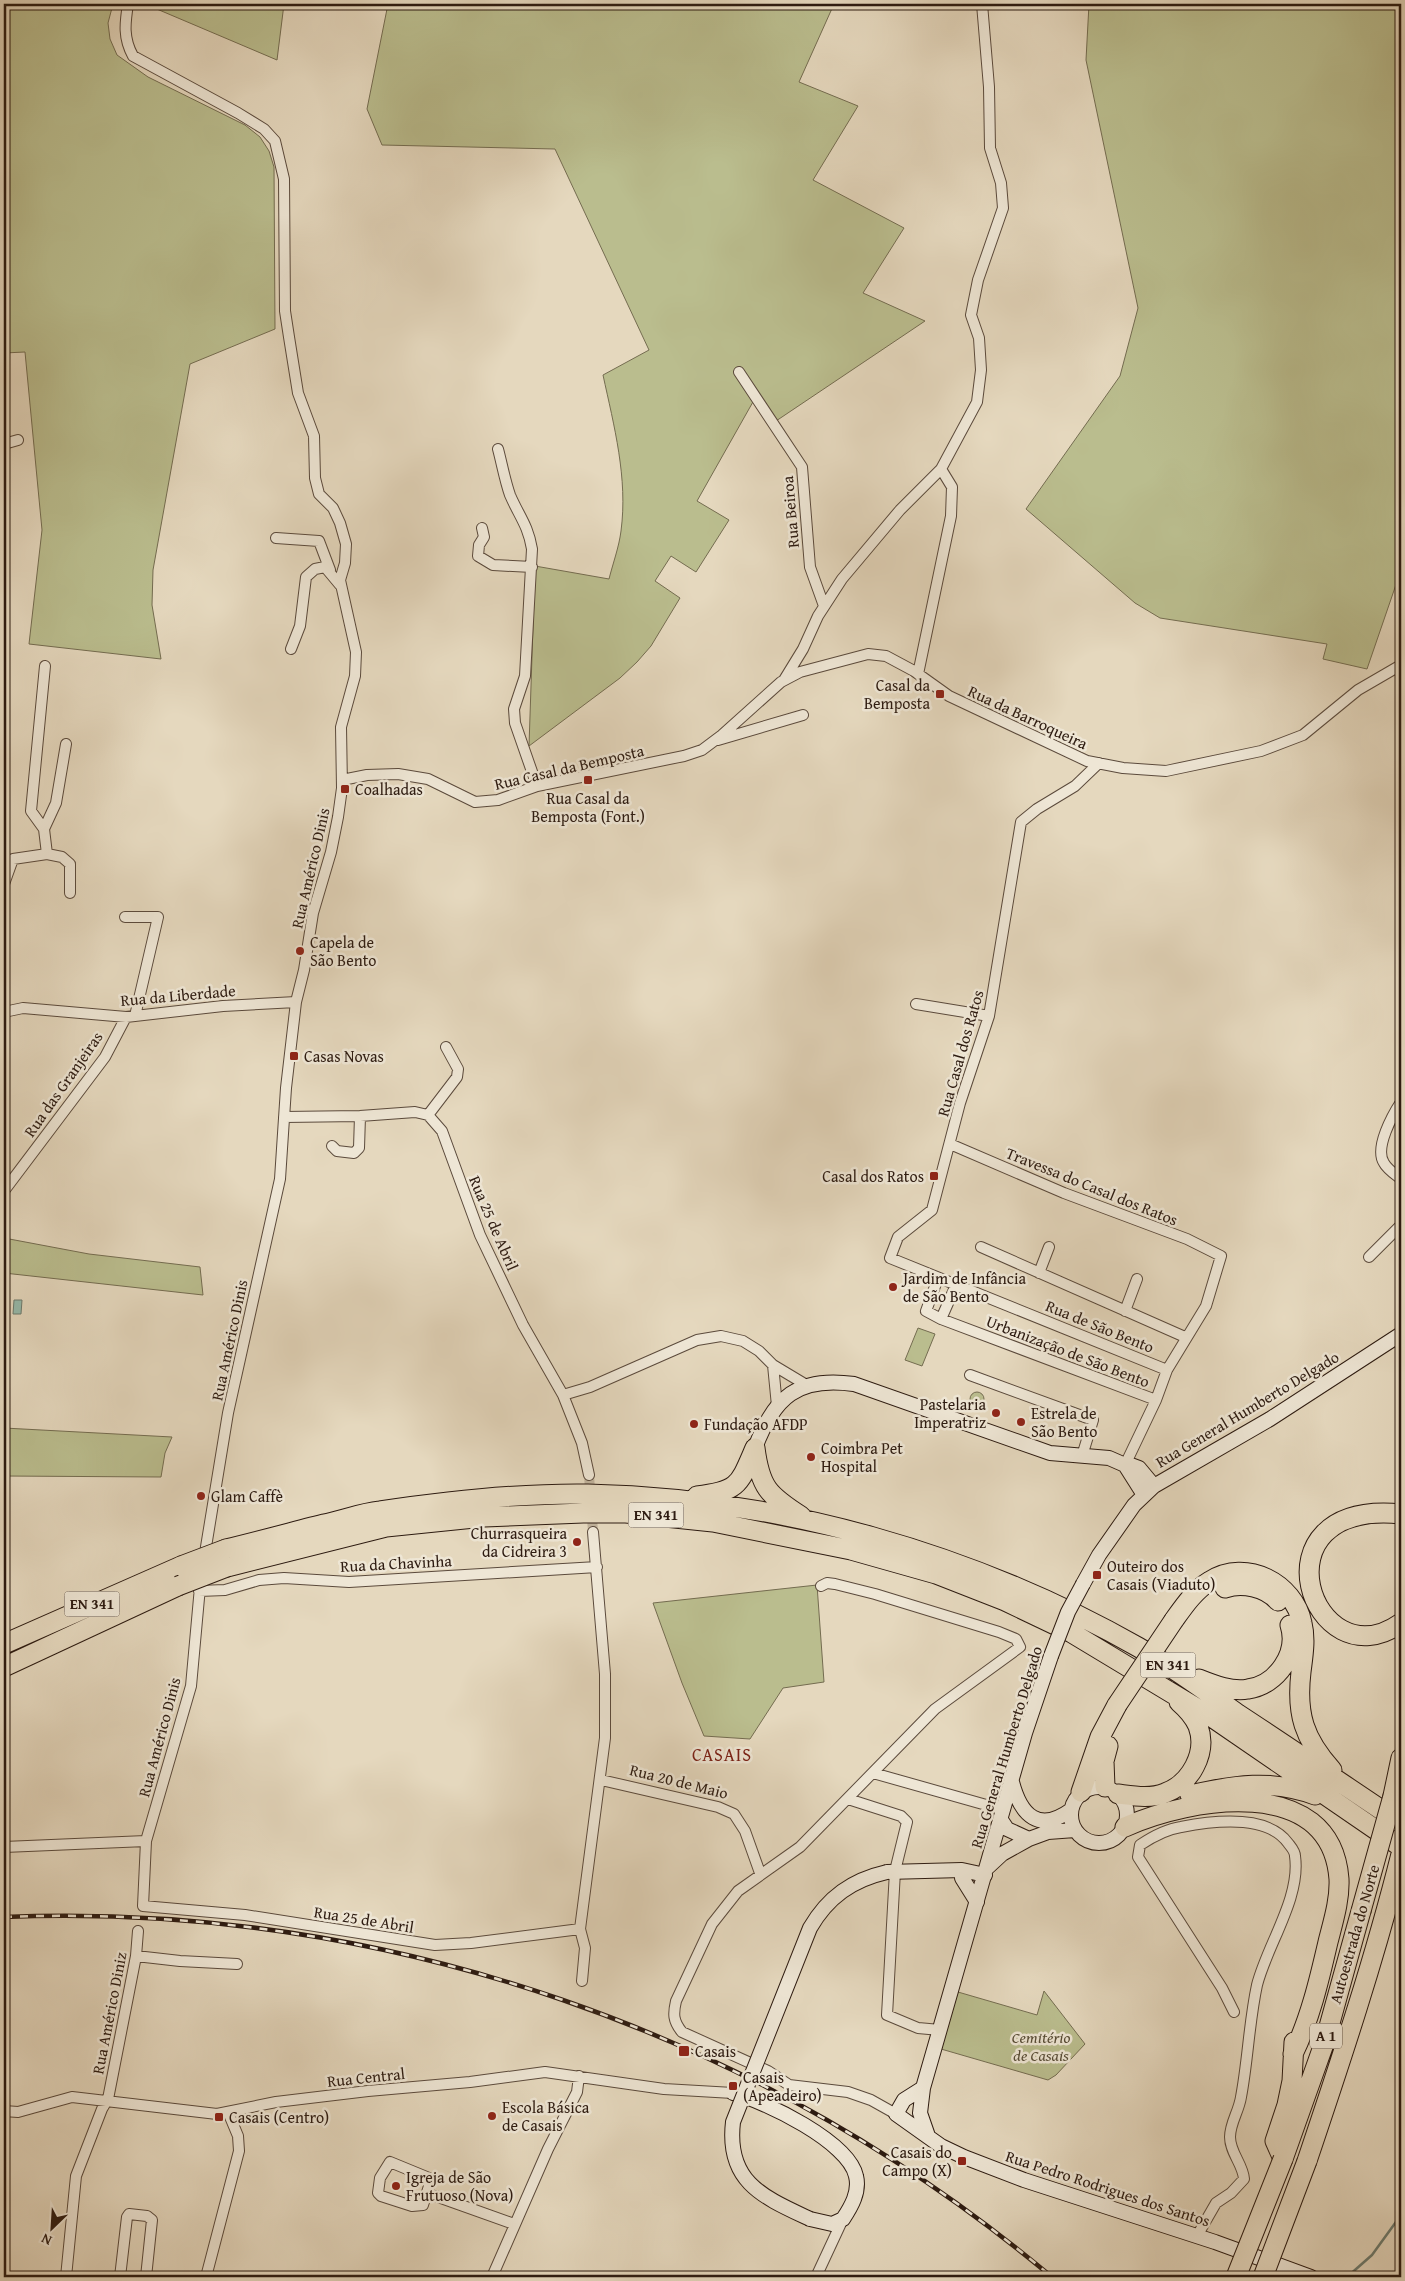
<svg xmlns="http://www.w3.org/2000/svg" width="1405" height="2281" font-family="'Gentium Book Plus',serif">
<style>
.green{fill:#babd8e;stroke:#746c50}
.water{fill:#96bbad;stroke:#6c7b6f}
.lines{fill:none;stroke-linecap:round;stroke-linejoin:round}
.stream{stroke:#6c7b6f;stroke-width:2.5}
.street-tunnel{stroke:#c0b29b;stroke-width:10;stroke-dasharray:10 5;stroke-linecap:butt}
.street-casing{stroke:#5b4a3c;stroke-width:12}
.secondary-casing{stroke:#2d1b11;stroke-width:16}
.highway-casing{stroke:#2d1b11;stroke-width:21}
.street{stroke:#eee6d5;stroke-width:10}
.secondary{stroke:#eee6d5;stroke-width:14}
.highway{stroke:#e5d8be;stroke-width:19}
.rail-casing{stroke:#2d1b11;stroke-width:4.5}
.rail{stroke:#eee6d5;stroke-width:2.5;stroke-dasharray:8;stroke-linecap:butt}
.secondary-bridge-casing{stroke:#2d1b11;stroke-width:16;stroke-linecap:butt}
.highway-bridge-casing{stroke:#2d1b11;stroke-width:21;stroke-linecap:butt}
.secondary-bridge{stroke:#eee6d5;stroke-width:14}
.highway-bridge{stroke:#e5d8be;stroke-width:19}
.poi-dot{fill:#8f2418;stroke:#eee6d5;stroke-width:2}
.labels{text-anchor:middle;stroke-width:5;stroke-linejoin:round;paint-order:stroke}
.shield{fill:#eee6d5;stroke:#67584c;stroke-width:1}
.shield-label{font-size:15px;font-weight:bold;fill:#2d1b11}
.street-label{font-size:16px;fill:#2d1b11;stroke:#eee6d5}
.poi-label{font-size:16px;fill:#2d1b11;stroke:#eee6d5;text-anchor:start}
.park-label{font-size:16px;font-style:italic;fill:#574c36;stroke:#eee6d5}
.neighbourhood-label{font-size:18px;letter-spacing:1px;fill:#7a1f14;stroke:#eee6d5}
</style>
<rect width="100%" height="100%" fill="#e5d8be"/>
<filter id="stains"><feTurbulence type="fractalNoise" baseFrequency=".004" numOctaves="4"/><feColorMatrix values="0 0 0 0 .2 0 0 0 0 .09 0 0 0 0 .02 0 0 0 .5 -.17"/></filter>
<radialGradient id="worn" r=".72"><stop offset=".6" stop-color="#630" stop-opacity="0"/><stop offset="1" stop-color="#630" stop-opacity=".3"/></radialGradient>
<path class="green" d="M 4,4 L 113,4 L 108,23 L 110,39 L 117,55 L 148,77 L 245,125 L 260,137 L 269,151 L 274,167 L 275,329 L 190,364 L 153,570 L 152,605 L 161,659 L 29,644 L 42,530 L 25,352 L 4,353 Z
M 145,4 L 284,4 L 277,60 Z
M 388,4 L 834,4 L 799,82 L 858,106 L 813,180 L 904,228 L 863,293 L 925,321 L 776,421 L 758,393 L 697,501 L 729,520 L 696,572 L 671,556 L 655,581 L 680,598 L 651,646 L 637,662 L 620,678 L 529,746 L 535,566 L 609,579 C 613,563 619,547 621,531 C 628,478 614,426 603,375 L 649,350 L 555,149 L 382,145 L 367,109 Z
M 1089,4 L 1401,4 L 1401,570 L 1367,669 L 1323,659 L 1327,644 L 1160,618 L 1135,603 L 1026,509 L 1120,376 L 1138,308 L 1086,60 Z
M 4,1238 L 89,1254 L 200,1267 L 203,1295 L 4,1273 Z
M 918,1328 L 935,1334 L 922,1366 L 905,1360 Z
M970 1399a7 7 0 1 1 14 0a7 7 0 1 1-14 0Z
M 4,1428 L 172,1437 L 165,1453 L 161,1477 L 4,1476 Z
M 817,1585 L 824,1682 L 783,1688 L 750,1739 L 704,1736 L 682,1683 L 653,1603 Z
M 1044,1991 L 1085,2044 L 1056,2075 L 1048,2080 L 941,2049 L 958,1992 L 1037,2015 Z"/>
<path class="water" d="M 14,1300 L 22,1300 L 21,1314 L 13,1314 Z"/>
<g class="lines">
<path class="stream" d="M 1347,2277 L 1372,2255 L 1401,2215"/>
<path class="street-tunnel" d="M 589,1475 L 593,1532"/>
<g class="street-casing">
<path id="street" d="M 128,4 C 125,23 123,38 133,56 L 238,113 L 264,129 L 275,141 L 284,179 L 285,311 L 289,337 L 298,393 L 314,436 L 315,478 L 319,494 L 333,508 L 340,523 L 346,544 L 345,563 L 340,580 L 356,652 L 355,676 L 341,727 L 342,788 L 338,817 L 331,852 L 313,913 L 304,970 L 296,1002 L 286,1088 L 280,1179 L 228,1413 L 204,1559
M 739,372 L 802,467 L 810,567 L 824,606
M 4,444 L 18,440
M 498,449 C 502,464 505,481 510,495 C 519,516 528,525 532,549 L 525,676 L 514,709 L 515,723 L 537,786
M 482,528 L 484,537 L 479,545 L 478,556 L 493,565 L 532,567
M 276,538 L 319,541 L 330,570
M 291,649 L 300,626 L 306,577 L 315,569 L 325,567 L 340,585
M 918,674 L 951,516 L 952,487 L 941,469
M 784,680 L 803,649 L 818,616 L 842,579 L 900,510 L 941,469 L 977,402 L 981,370 L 979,338 L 971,315 L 978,280 L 1003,208 L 1001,183 L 990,148 L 989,87 L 982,4
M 718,740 L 803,715
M 1099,763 L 1075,786 L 1037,809 L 1021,822 L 989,1016 L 960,1103 L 932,1210 L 898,1237 L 890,1258 L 1167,1370
M 342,780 L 367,775 L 398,774 L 428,779 L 475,802 L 498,800 L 537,786 L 684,756 L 702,750 L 722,735 L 781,682 L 800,672 L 868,654 L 886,656 L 914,671 L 949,696 L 1087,761 L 1123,768 L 1166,771 L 1261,751 L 1303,735 L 1358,690 L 1401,665
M 44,829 L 56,803 L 66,744
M 47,854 L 62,857 L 70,864 L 70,893
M 4,884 L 13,859 L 47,854 L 44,829 L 31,811 L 45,666
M 125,917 L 158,917 L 135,1016
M 916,1004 L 989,1016
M 4,1012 L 23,1008 L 126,1017 L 223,1006 L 296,1002
M 1401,1102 C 1393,1114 1374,1148 1384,1163 C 1387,1169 1396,1175 1401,1179
M 428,1115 L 457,1077 L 458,1069 L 446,1047
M 284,1117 L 360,1116 L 415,1112 L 428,1115 L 442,1131 L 480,1235 L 523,1325 L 563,1395 L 582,1443 L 589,1475
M 950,1144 L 1064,1193 L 1187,1239 L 1221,1256 L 1206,1306 L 1167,1370 L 1156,1400 L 1125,1465
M 332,1146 L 337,1151 L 354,1153 L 359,1148 L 360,1116
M 4,1191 L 105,1057 L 126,1017
M 981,1247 L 1185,1337
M 1369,1257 L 1401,1225
M 1039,1273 L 1049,1247
M 938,1278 L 926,1311 L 941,1319 L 1156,1400
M 1125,1311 L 1137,1279
M 941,1319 L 956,1285
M 773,1365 L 777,1406
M 970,1375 L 1093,1420 L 1082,1456
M 563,1395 L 590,1387 L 697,1340 L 721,1336 L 743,1341 L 759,1351 L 773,1365 L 808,1386
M 201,1576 L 191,1686 L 146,1841 L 143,1906 L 245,1915 L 435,1945 L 471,1943 L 580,1929
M 821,1586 L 827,1583 L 835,1584 L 875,1594 L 999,1632 L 1016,1639 L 1020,1647 L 935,1709 L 800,1847 L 738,1891 L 712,1924 L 676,2001 C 673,2014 673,2021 682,2032 L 768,2071 L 789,2085 L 848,2092 L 871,2100 L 896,2114
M 199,1591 L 225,1590 L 259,1580 L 284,1578 L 349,1582 L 597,1567
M 873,1773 L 1004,1810
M 601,1780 L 718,1807 L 734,1814 L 745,1831 L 760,1873
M 848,1799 L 901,1816 L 907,1822 L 895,1871 L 887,2015 L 918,2028 L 940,2030
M 4,1847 L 146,1841
M 136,1956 L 180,1961 L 237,1964
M 582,1981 L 585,1948 L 580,1929 L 605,1738 L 605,1674 L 593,1532
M 4,2111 L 18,2112 L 72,2097 L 217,2114 L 276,2102 L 368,2091 L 470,2082 L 545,2072 L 664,2089 L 733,2093
M 390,2162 L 429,2178 L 429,2186 L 423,2205 L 412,2206 L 381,2196 L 378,2193 L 380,2178 Z
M 427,2193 L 514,2224
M 1197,2236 L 1216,2203 L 1231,2193 L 1244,2179 C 1243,2164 1230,2153 1230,2137 C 1230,2123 1239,2111 1241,2097 C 1248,2060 1249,2022 1257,1985 C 1267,1945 1301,1898 1295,1856 C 1295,1851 1291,1847 1288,1843 C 1267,1814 1212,1821 1181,1827 C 1167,1829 1152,1837 1140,1845 L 1138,1857 L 1222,1988 L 1234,2012
M 66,2277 L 76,2176 L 102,2109 L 108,2099 L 136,1956 L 138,1931
M 120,2277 L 127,2217 L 129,2214 L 147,2216 L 152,2220 L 146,2277
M 206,2277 L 239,2151 L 238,2136 L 228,2112
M 492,2277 L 548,2149 L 577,2092 L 579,2076
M 816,2277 L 843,2219"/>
</g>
<g class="secondary-casing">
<path id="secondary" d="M 755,1448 C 774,1397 798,1376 854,1384 L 1050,1453 L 1109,1458 L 1125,1465 L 1131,1465 L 1139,1468 L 1154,1486
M 1125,1465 L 1144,1495
M 1083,1584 L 1099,1555 L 1134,1505 L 1154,1486 L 1270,1419 L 1401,1334
M 1012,1782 C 1021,1816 1039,1833 1071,1810
M1071 1815a28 28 0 1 1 56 0a28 28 0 1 1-56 0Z
M 1001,1820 L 1007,1829 L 1029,1839 L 1048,1832 L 1075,1830
M 988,1867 L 1002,1854 L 1029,1839
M 887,1872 L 962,1870 L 985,1875
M 962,1878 L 977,1902
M 923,2088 L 904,2100 L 896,2114 L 941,2146 L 964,2157 L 1024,2180 L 1215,2242 L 1311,2277
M 733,2093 C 765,2101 849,2142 856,2176 C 860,2192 851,2207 843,2219 L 832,2224 L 810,2219
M 928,2136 L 920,2113 L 923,2088 L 1025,1733 L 1051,1656"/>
</g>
<g class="highway-casing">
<path id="highway" d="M 755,1448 C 760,1487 768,1495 801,1516
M 697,1496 C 739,1491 739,1485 755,1448
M 1401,1514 C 1249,1499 1312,1685 1401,1623
M 226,1549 C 259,1541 292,1532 324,1524 C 343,1520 361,1513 380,1511 C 447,1501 520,1493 588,1494 C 779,1498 972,1553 1138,1647 C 1173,1667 1205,1691 1238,1714 C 1293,1750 1347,1787 1401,1823
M 227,1567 L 386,1527 L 484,1517 L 583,1513 L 626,1513 L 713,1522 L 851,1550 L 936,1574 L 1005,1601 L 1072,1633 L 1213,1718 L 1401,1847
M 1225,1588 C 1242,1582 1266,1587 1278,1601
M 1174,1620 C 1184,1606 1195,1590 1210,1581 C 1246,1558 1294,1583 1302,1623 C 1306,1639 1303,1656 1301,1672 C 1296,1714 1304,1739 1332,1770
M 4,1644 L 181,1566
M 4,1667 L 178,1586
M 1199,1679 C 1214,1685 1232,1692 1248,1689 C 1277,1685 1299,1653 1290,1625
M 1105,1787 L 1104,1761 L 1108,1746
M 1081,1792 L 1100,1737 L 1117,1705
M 1118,1794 C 1134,1796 1150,1799 1165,1793 C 1190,1784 1208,1753 1198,1726 C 1194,1717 1186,1708 1179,1702
M 1190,1795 C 1234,1785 1272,1779 1315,1795
M 1393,1796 L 1401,1758
M 1125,1827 C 1189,1798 1331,1773 1339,1879 C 1340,1900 1333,1922 1328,1942 C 1319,1981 1310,2019 1293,2054
M 1283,2159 L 1325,2041 L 1361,1911
M 1283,2159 L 1275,2141 L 1287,2105 L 1292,2081 L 1294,2042
M 1307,2161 C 1341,2060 1375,1958 1401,1854"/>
</g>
<use href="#street" class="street"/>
<use href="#secondary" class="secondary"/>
<use href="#highway" class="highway"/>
<g class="rail-casing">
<path id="rail" d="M 4,1917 C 386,1902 759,2032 1052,2277"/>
</g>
<use href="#rail" class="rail"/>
<g class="secondary-bridge-casing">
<path id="secondary-bridge" d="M 1051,1656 L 1068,1612 L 1083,1584
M 810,2219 C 763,2197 726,2182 733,2122 L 810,1928 C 828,1897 852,1880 887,1872"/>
</g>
<g class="highway-bridge-casing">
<path id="highway-bridge" d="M 181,1566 L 226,1549
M 178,1586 L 227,1567
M 1117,1705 L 1174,1620
M 1361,1911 L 1393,1796
M 1236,2277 L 1283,2159
M 1263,2277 L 1307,2161"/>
</g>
<use href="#secondary-bridge" class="secondary-bridge"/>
<use href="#highway-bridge" class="highway-bridge"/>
</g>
<g class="poi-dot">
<rect x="935" y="689" width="10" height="10" rx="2.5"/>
<rect x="583" y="775" width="10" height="10" rx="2.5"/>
<rect x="340" y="784" width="10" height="10" rx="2.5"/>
<circle cx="300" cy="951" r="5"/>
<rect x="289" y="1051" width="10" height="10" rx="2.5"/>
<rect x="929" y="1171" width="10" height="10" rx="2.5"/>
<circle cx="893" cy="1287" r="5"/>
<circle cx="996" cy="1413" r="5"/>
<circle cx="1021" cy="1422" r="5"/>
<circle cx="694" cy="1424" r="5"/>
<circle cx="811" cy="1457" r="5"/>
<circle cx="201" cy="1496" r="5"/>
<circle cx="577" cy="1542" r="5"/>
<rect x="1092" y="1570" width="10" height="10" rx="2.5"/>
<rect x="678" y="2045" width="12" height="12" rx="2.5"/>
<rect x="728" y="2081" width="10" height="10" rx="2.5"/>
<circle cx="492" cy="2116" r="5"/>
<rect x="214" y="2112" width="10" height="10" rx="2.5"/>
<rect x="957" y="2156" width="10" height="10" rx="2.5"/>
<circle cx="396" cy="2186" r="5"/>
</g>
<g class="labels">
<g class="shield">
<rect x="628.5" y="1502.5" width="55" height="25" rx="4"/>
<rect x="64.5" y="1591.5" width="55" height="25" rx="4"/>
<rect x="1140.5" y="1652.5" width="55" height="25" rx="4"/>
<rect x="1310" y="2023.5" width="32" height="25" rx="4"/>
</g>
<g class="shield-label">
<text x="656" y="1520">EN 341</text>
<text x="92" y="1609">EN 341</text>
<text x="1168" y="1670">EN 341</text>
<text x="1326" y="2041">A 1</text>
</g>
<g class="street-label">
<text transform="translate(790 512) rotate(-95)" y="6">Rua Beiroa</text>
<text transform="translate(1028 717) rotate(25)" y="6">Rua da Barroqueira</text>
<text transform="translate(569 767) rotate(-13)" y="6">Rua Casal da Bemposta</text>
<text transform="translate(310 868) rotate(-77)" y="6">Rua Américo Dinis</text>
<text transform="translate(178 995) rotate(-5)" y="6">Rua da Liberdade</text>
<text transform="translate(960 1053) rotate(-74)" y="6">Rua Casal dos Ratos</text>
<text transform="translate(63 1084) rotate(-55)" y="6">Rua das Granjeiras</text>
<text transform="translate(1092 1186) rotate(22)" y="6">Travessa do Casal dos Ratos</text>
<text transform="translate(494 1223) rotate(67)" y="6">Rua 25 de Abril</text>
<text transform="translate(1100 1326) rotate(22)" y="6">Rua de São Bento</text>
<text transform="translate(229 1340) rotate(-78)" y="6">Rua Américo Dinis</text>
<text transform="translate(1068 1351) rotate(21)" y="6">Urbanização de São Bento</text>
<text transform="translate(1247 1409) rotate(-31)" y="6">Rua General Humberto Delgado</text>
<text transform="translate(396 1563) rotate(-3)" y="6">Rua da Chavinha</text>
<text transform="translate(159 1737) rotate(-75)" y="6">Rua Américo Dinis</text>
<text transform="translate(1006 1747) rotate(-73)" y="6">Rua General Humberto Delgado</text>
<text transform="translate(679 1781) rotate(14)" y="6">Rua 20 de Maio</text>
<text transform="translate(364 1919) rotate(9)" y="6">Rua 25 de Abril</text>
<text transform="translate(1354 1934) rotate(-74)" y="6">Autoestrada do Norte</text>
<text transform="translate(109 2013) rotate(-79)" y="6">Rua Américo Diniz</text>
<text transform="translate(366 2077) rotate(-6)" y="6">Rua Central</text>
<text transform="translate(1108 2188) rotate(18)" y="6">Rua Pedro Rodrigues dos Santos</text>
</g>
<g class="poi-label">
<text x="930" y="691" text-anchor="end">Casal da<tspan x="930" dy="18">Bemposta</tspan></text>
<text x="355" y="795">Coalhadas</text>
<text x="588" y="804" text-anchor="middle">Rua Casal da<tspan x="588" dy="18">Bemposta (Font.)</tspan></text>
<text x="310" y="948">Capela de<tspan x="310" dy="18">São Bento</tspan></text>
<text x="304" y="1062">Casas Novas</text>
<text x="924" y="1182" text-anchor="end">Casal dos Ratos</text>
<text x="903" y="1284">Jardim de Infância<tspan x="903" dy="18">de São Bento</tspan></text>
<text x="986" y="1410" text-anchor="end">Pastelaria<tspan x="986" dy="18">Imperatriz</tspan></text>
<text x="1031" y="1419">Estrela de<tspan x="1031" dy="18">São Bento</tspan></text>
<text x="704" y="1430">Fundação AFDP</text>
<text x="821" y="1454">Coimbra Pet<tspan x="821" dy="18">Hospital</tspan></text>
<text x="211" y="1502">Glam Caffè</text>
<text x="567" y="1539" text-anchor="end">Churrasqueira<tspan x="567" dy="18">da Cidreira 3</tspan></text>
<text x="1107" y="1572">Outeiro dos<tspan x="1107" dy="18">Casais (Viaduto)</tspan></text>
<text x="695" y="2057">Casais</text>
<text x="743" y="2083">Casais<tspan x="743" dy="18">(Apeadeiro)</tspan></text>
<text x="502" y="2113">Escola Básica<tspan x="502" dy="18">de Casais</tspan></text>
<text x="229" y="2123">Casais (Centro)</text>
<text x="952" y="2158" text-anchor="end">Casais do<tspan x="952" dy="18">Campo (X)</tspan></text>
<text x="406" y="2183">Igreja de São<tspan x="406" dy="18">Frutuoso (Nova)</tspan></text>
</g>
<g class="park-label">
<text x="1041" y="2043">Cemitério<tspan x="1041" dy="18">de Casais</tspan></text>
</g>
<g class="neighbourhood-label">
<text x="722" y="1761">CASAIS</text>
</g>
</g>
<rect width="1405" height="2281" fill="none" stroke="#e5d8be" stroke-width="20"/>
<rect x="5" y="5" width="1395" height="2271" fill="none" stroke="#2d1b11" stroke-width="2.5"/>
<rect x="10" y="10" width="1385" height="2261" fill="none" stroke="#2d1b11"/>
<g transform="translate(52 2228) rotate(205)" stroke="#eee6d5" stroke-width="4" paint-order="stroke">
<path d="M0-4L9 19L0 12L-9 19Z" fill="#2d1b11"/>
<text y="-8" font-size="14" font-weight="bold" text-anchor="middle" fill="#2d1b11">N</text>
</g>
<rect width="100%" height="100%" filter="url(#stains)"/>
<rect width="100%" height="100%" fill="url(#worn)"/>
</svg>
